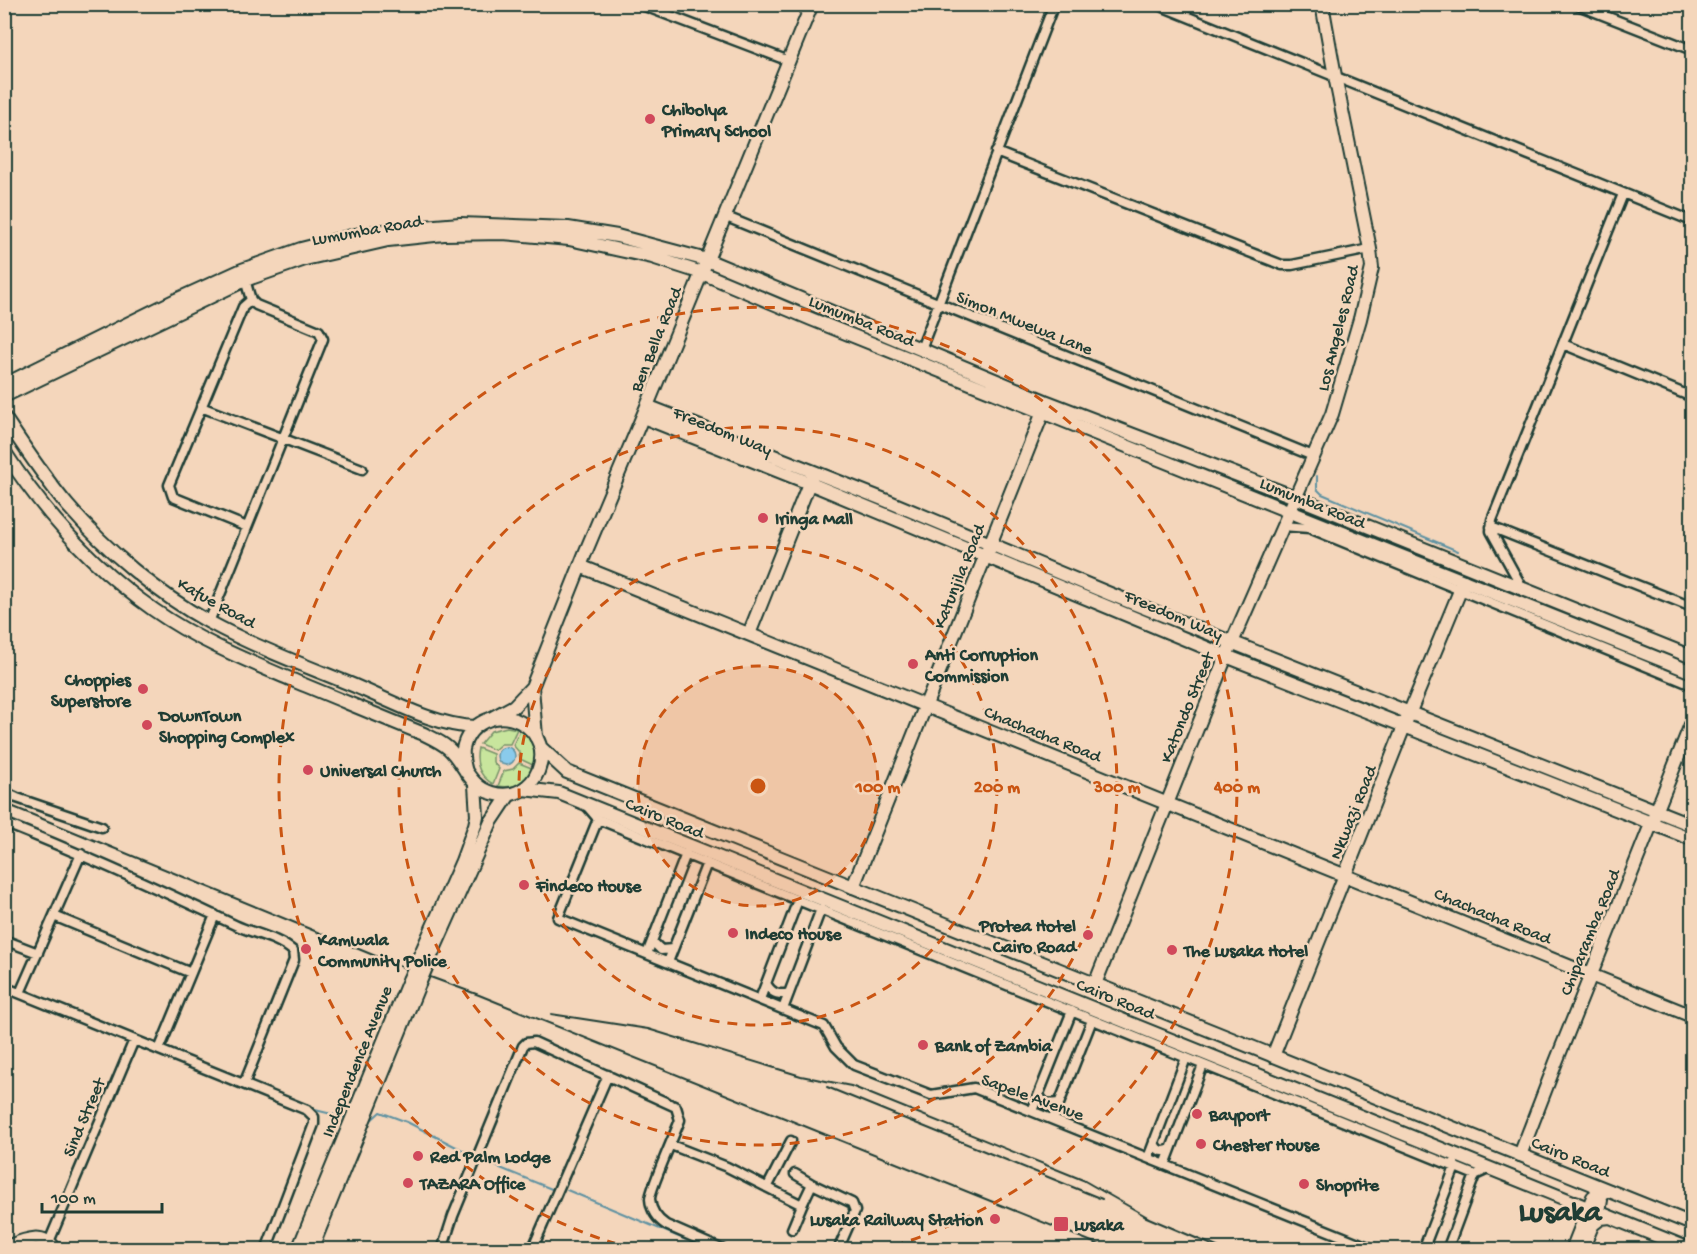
<svg xmlns="http://www.w3.org/2000/svg" width="1697" height="1254" font-family="'Gochi Hand',sans-serif">
<style>
.green{fill:#c8e59d;stroke:#749168;stroke-width:1.5}
.water{fill:#8acbeb;stroke:#5f92a2;stroke-width:1.5}
.lines{fill:none;stroke-linecap:round;stroke-linejoin:round}
.stream{stroke:#5f92a2;stroke-width:2}
.street-casing{stroke:#1f3d34;stroke-width:13}
.secondary-casing{stroke:#1f3d34;stroke-width:16}
.primary-casing{stroke:#1f3d34;stroke-width:16}
.street{stroke:#f4d6bb;stroke-width:8}
.secondary{stroke:#f4d6bb;stroke-width:12}
.primary{stroke:#f4d6bb;stroke-width:12}
.rail{stroke:#1f3d34;stroke-width:2}
.secondary-bridge-casing{stroke:#1f3d34;stroke-width:16;stroke-linecap:butt}
.secondary-bridge{stroke:#f4d6bb;stroke-width:12}
.ring{fill:none;stroke:#ca5512;stroke-width:3;stroke-dasharray:10 8}
.poi-dot{fill:#d1495b;stroke:#f4d6bb;stroke-width:2}
.labels{text-anchor:middle;stroke-width:5;stroke-linejoin:round;paint-order:stroke}
.poi-label{font-size:18px;font-weight:bold;fill:#1f3d34;stroke:#f4d6bb;text-anchor:start}
.street-label{font-size:18px;fill:#1f3d34;stroke:#f4d6bb}
.town-label{font-size:30px;font-weight:bold;fill:#1f3d34;stroke:#f4d6bb}
.centre{fill:#ca5512;stroke:#f4d6bb;stroke-width:3}
.ring-label{font-size:18px;text-anchor:middle;font-weight:bold;fill:#ca5512;stroke:#f4d6bb;stroke-width:5;stroke-linejoin:round;paint-order:stroke}
</style>
<rect width="100%" height="100%" fill="#f4d6bb"/>
<filter id="ink" filterUnits="userSpaceOnUse"><feTurbulence type="fractalNoise" baseFrequency=".0167" numOctaves="2"/><feDisplacementMap in="SourceGraphic" scale="12" xChannelSelector="R" yChannelSelector="G"/><feConvolveMatrix kernelMatrix="1 2 1 2 8 2 1 2 1" color-interpolation-filters="sRGB"/></filter>
<g filter="url(#ink)">
<path class="green" d="M 507,727 L 517,729 L 510,744 L 501,744 L 494,750 L 480,744 L 491,731 Z
M 520,730 C 534,739 536,750 535,766 L 520,759 L 519,752 L 513,745 Z
M 478,748 L 493,754 L 493,762 L 499,769 L 493,784 C 479,776 475,763 478,748 Z
M 519,763 L 534,769 C 526,783 514,789 498,786 L 504,771 L 513,769 Z"/>
<path class="water" d="M497 756a9 9 0 1 1 18 0a9 9 0 1 1-18 0Z"/>
<g class="lines">
<path class="stream" d="M 1317,476 L 1317,489 L 1322,494 L 1458,551
M 231,1075 L 242,1079
M 311,1109 L 344,1117
M 368,1123 L 380,1112 L 407,1122 L 476,1157
M 481,1160 L 554,1190
M 567,1190 L 710,1250"/>
<g class="street-casing">
<path id="street" d="M 639,4 L 789,61
M 1156,4 L 1692,221
M 1575,4 L 1692,50
M 996,152 L 1282,265 L 1292,265 L 1370,249
M 724,216 L 1313,456
M 244,276 L 251,300 L 243,307 L 169,485 L 173,497 L 247,527
M 1563,344 L 1692,397
M 921,349 L 1054,4
M 201,407 L 362,469
M 1282,526 L 1309,528 L 1692,685
M 1491,527 L 1692,607
M 1523,589 L 1491,531 L 1492,520 L 1623,194
M 209,622 L 323,339 L 319,331 L 256,305 L 251,300
M 4,792 L 17,798 L 102,827
M 586,805 L 598,819 L 1475,1175 L 1490,1168
M 598,819 L 558,918 L 824,1026 L 836,1047 L 854,1065 L 931,1095 L 974,1088 L 1376,1250
M 4,823 C 82,854 159,889 235,925 C 254,934 277,937 293,951 L 294,960 L 244,1084
M 54,916 L 191,973
M 4,940 L 38,953
M 652,941 L 661,950 L 673,949
M 647,954 L 686,854
M 668,962 L 707,863
M 766,983 C 771,993 778,996 789,993
M 4,987 L 307,1110 L 314,1117 L 314,1124 L 266,1250
M 20,993 L 81,854
M 760,999 L 798,900
M 783,1009 L 821,909
M 159,1050 L 215,915
M 1039,1095 L 1042,1100 L 1047,1104 L 1059,1103
M 1032,1111 L 1072,1011
M 1053,1119 L 1092,1020
M 1154,1141 C 1156,1151 1162,1153 1171,1149
M 671,1145 L 727,1167 L 802,1205 L 812,1184 L 852,1203 L 855,1211 L 838,1250
M 1148,1158 L 1186,1058
M 1165,1165 L 1203,1065
M 795,1174 L 812,1184
M 768,1186 L 791,1141
M 792,1229 L 802,1205
M 49,1242 L 134,1040
M 442,1250 L 453,1216 L 523,1046 L 526,1043 L 534,1042 L 676,1107 L 680,1120 C 675,1134 650,1189 650,1199 C 651,1211 657,1219 666,1225 L 723,1250
M 532,1250 L 608,1075
M 1423,1250 L 1455,1167 L 1454,1163
M 1447,1250 L 1475,1175"/>
</g>
<g class="secondary-casing">
<path id="secondary" d="M 647,406 L 885,500 L 1110,594 L 1692,825
M 643,417 L 809,483 L 1226,656 L 1692,839
M 580,566 L 1692,1016
M 749,634 L 812,476
M 532,687 L 536,737
M 492,718 L 514,706 L 532,687 L 586,551 L 647,406 L 812,4
M 853,887 L 1043,412
M 422,951 L 462,861 L 475,825 L 477,816 L 475,785
M 431,956 L 491,822 L 509,795
M 1095,984 L 1226,656 L 1332,414 L 1360,319 L 1372,268 L 1370,249 L 1335,76 L 1322,4
M 1273,1056 L 1409,714 L 1464,581
M 1520,1155 L 1556,1062 L 1692,722
M 4,1248 C 22,1241 42,1230 56,1250
M 298,1250 L 409,980
M 311,1250 L 419,984
M 1572,1250 L 1593,1197 L 1603,1191 L 1609,1191
M 1582,1250 L 1600,1206 L 1601,1200 L 1596,1188"/>
</g>
<g class="primary-casing">
<path id="primary" d="M 4,385 L 176,300 L 242,270 L 301,249 L 356,235 L 399,229 L 460,224 L 568,228 L 617,236 L 707,260 L 1045,401 L 1295,497 L 1692,657
M 4,396 L 245,280 L 305,259 L 388,240 L 444,234 L 503,233 L 569,239 L 652,257 L 702,273 L 811,319 L 1288,511 L 1692,672
M 4,417 C 24,447 45,479 68,506 C 106,550 158,594 209,622 C 255,647 306,666 355,686 C 391,701 436,726 475,727
M 4,451 C 44,513 94,568 154,610 C 198,641 248,661 297,682 C 339,699 381,717 424,734 C 432,738 441,742 448,748 C 464,762 469,787 492,793 C 536,806 562,744 520,722 C 496,710 468,723 463,749 C 462,757 464,765 466,772
M 541,748 L 567,772 L 1692,1224
M 523,789 L 559,793 L 1692,1250
M 1575,1202 L 1582,1212 L 1583,1223
M 1592,1225 L 1601,1218 L 1610,1217"/>
</g>
<use href="#street" class="street"/>
<use href="#secondary" class="secondary"/>
<use href="#primary" class="primary"/>
<path class="rail" d="M 4,803 L 395,964 L 479,995 L 1112,1250
M 551,1014 L 648,1029 L 801,1076 L 851,1086 L 1083,1180 L 1151,1219
M 827,1087 L 1102,1199
M 1144,1216 L 1224,1250"/>
<g class="secondary-bridge-casing">
<path id="secondary-bridge" d="M 409,980 L 422,951
M 419,984 L 431,956"/>
</g>
<use href="#secondary-bridge" class="secondary-bridge"/>
</g>
</g>
<circle cx="758" cy="786" r="120" fill="#ca5512" fill-opacity=".12"/>
<g class="ring">
<circle cx="758" cy="786" r="120"/>
<circle cx="758" cy="786" r="239"/>
<circle cx="758" cy="786" r="359"/>
<path d="M634 1249A479 479 0 1 1 882 1249"/>
</g>
<g class="poi-dot">
<circle cx="650" cy="119" r="6"/>
<circle cx="763" cy="518" r="6"/>
<circle cx="913" cy="664" r="6"/>
<circle cx="143" cy="689" r="6"/>
<circle cx="147" cy="725" r="6"/>
<circle cx="308" cy="770" r="6"/>
<circle cx="524" cy="885" r="6"/>
<circle cx="733" cy="933" r="6"/>
<circle cx="1088" cy="935" r="6"/>
<circle cx="306" cy="949" r="6"/>
<circle cx="1172" cy="950" r="6"/>
<circle cx="923" cy="1045" r="6"/>
<circle cx="1197" cy="1114" r="6"/>
<circle cx="1201" cy="1144" r="6"/>
<circle cx="418" cy="1156" r="6"/>
<circle cx="408" cy="1183" r="6"/>
<circle cx="1304" cy="1184" r="6"/>
<circle cx="995" cy="1219" r="6"/>
<rect x="1053" y="1216" width="16" height="16" rx="3"/>
</g>
<g class="labels">
<g class="poi-label">
<text x="662" y="115">Chibolya<tspan x="662" dy="21">Primary School</tspan></text>
<text x="775" y="524">Iringa Mall</text>
<text x="925" y="660">Anti Corruption<tspan x="925" dy="21">Commission</tspan></text>
<text x="131" y="685" text-anchor="end">Choppies<tspan x="131" dy="21">Superstore</tspan></text>
<text x="159" y="721">DownTown<tspan x="159" dy="21">Shopping Complex</tspan></text>
<text x="320" y="776">Universal Church</text>
<text x="536" y="891">Findeco House</text>
<text x="1076" y="931" text-anchor="end">Protea Hotel<tspan x="1076" dy="21">Cairo Road</tspan></text>
<text x="745" y="939">Indeco House</text>
<text x="318" y="945">Kamwala<tspan x="318" dy="21">Community Police</tspan></text>
<text x="1184" y="956">The Lusaka Hotel</text>
<text x="935" y="1051">Bank of Zambia</text>
<text x="1209" y="1120">Bayport</text>
<text x="1213" y="1150">Chester House</text>
<text x="430" y="1162">Red Palm Lodge</text>
<text x="420" y="1189">TAZARA Office</text>
<text x="1316" y="1190">Shoprite</text>
<text x="983" y="1225" text-anchor="end">Lusaka Railway Station</text>
<text x="1074" y="1230">Lusaka</text>
</g>
<g class="street-label">
<text transform="translate(367 229) rotate(-10)" y="6">Lumumba Road</text>
<text transform="translate(862 320) rotate(22)" y="6">Lumumba Road</text>
<text transform="translate(1025 322) rotate(22)" y="6">Simon Mwewa Lane</text>
<text transform="translate(1337 328) rotate(-76)" y="6">Los Angeles Road</text>
<text transform="translate(655 339) rotate(-68)" y="6">Ben Bella Road</text>
<text transform="translate(723 430) rotate(22)" y="6">Freedom Way</text>
<text transform="translate(1313 502) rotate(22)" y="6">Lumumba Road</text>
<text transform="translate(958 576) rotate(-68)" y="6">Katunjila Road</text>
<text transform="translate(217 602) rotate(29)" y="6">Kafue Road</text>
<text transform="translate(1174 614) rotate(23)" y="6">Freedom Way</text>
<text transform="translate(1186 707) rotate(-68)" y="6">Katondo Street</text>
<text transform="translate(1043 733) rotate(22)" y="6">Chachacha Road</text>
<text transform="translate(1352 812) rotate(-68)" y="6">Nkwazi Road</text>
<text transform="translate(665 817) rotate(22)" y="6">Cairo Road</text>
<text transform="translate(1493 915) rotate(22)" y="6">Chachacha Road</text>
<text transform="translate(1589 932) rotate(-68)" y="6">Chiparamba Road</text>
<text transform="translate(1116 998) rotate(22)" y="6">Cairo Road</text>
<text transform="translate(356 1061) rotate(-68)" y="6">Independence Avenue</text>
<text transform="translate(1033 1096) rotate(20)" y="6">Sapele Avenue</text>
<text transform="translate(83 1117) rotate(-67)" y="6">Sind Street</text>
<text transform="translate(1571 1156) rotate(22)" y="6">Cairo Road</text>
</g>
<g class="town-label">
<text x="1560" y="1220">Lusaka</text>
</g>
</g>
<circle cx="758" cy="786" r="9" class="centre"/>
<g class="ring-label">
<text x="878" y="792">100 m</text>
<text x="997" y="792">200 m</text>
<text x="1117" y="792">300 m</text>
<text x="1237" y="792">400 m</text>
</g>
<rect width="1697" height="1254" fill="none" stroke="#f4d6bb" stroke-width="24"/>
<rect x="12" y="12" width="1673" height="1230" fill="none" stroke="#1f3d34" stroke-width="2" filter="url(#ink)"/>
<path d="M42 1203v9h120v-9" fill="none" stroke="#1f3d34" stroke-width="3"/>
<text x="51" y="1203" font-size="18" fill="#1f3d34" stroke="#f4d6bb" stroke-width="4.5" paint-order="stroke">100 m</text>
</svg>
